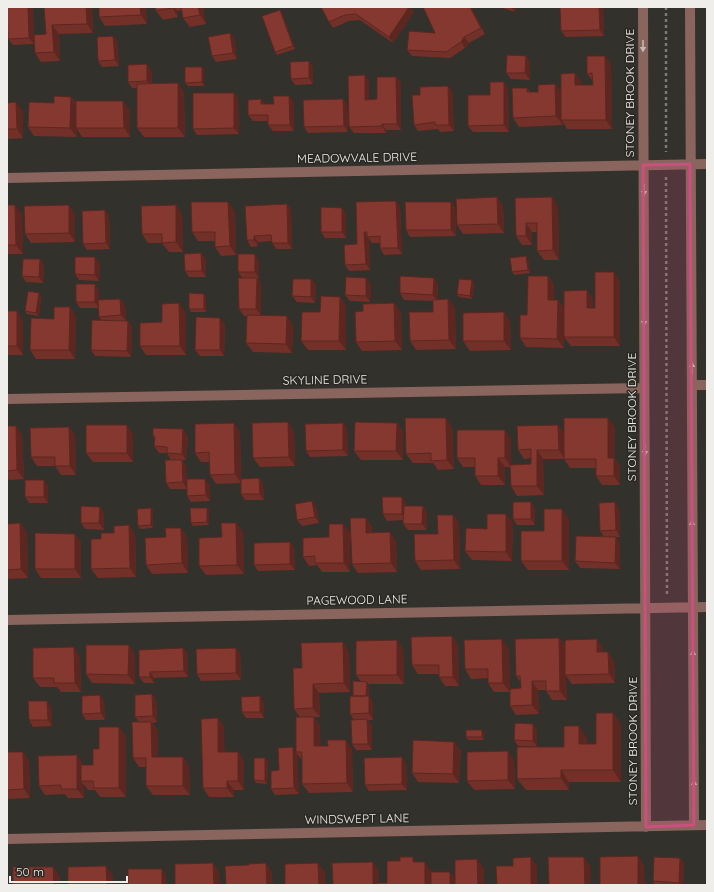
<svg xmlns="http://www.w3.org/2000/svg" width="714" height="892" font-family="Quicksand,sans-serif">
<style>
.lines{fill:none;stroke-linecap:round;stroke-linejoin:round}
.path{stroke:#7c7a76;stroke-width:2.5;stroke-dasharray:3 3;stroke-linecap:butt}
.minor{stroke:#89655d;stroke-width:10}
.wall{fill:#723028}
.shaded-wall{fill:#5c2721}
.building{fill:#84382f;stroke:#5c2721}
.oneway{fill:#c6b7b2}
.marked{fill:#cd4e7f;fill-opacity:0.2;stroke:#cd4e7f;stroke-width:3;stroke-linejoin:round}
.labels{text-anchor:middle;stroke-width:3;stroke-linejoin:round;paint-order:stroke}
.street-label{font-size:12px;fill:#efeeeb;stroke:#292823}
</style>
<rect width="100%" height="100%" fill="#33312c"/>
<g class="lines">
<path class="path" d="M 666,7 L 666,152
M 666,177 L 667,596"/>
<path class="minor" d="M 643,7 L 646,827
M 690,7 L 694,825
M 7,178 L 707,164
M 692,385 L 707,385
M 7,399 L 644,388
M 7,620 L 707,607
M 7,839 L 707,825"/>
</g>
<path class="wall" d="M 7,7 L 33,7 L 34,44 L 13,45 L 8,39 Z
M 44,7 L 92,7 L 93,33 L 59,34 L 60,61 L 41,62 L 35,53 L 46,34 Z
M 99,7 L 146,7 L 147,24 L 105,26 L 99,17 Z
M 155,7 L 203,7 L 206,24 L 190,27 L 183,18 L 182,10 L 177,11 L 178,17 L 163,20 L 156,11 Z
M 321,7 L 414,12 L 393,43 L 360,20 L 349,21 L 333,28 L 329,22 Z
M 471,7 L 485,34 L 469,43 L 465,48 L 450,58 L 412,56 L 407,50 L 435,33 Z
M 499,7 L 516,7 L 515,12 Z
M 560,7 L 602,7 L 603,8 L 604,36 L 566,37 L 561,31 Z
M 280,10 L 282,13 L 295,49 L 277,55 L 275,52 Z
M 230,33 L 234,39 L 237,59 L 216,62 L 212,56 Z
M 113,36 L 117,42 L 119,66 L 102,67 L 98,61 Z
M 605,56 L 611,65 L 612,129 L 567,129 L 563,122 L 563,125 L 519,127 L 513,118 L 527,88 L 530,92 L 538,92 L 555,84 L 561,92 L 575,73 L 581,82 L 581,85 L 593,85 L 593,81 L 587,74 Z
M 530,62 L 530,80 L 511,79 L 506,73 Z
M 202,67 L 204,70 L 204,86 L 188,86 L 185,83 Z
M 313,67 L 313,84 L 295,85 L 291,79 Z
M 151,70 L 152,84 L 184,92 L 185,137 L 144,137 L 137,128 L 137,88 L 132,88 L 128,82 Z
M 396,77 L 401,83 L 401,130 L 386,130 L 386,133 L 354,133 L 349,127 L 369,81 L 369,100 L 377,99 Z
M 448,86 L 452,92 L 454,131 L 440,132 L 438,129 L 418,131 L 414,125 L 420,95 Z
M 508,88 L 509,132 L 473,132 L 468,126 L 490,95 Z
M 234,93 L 238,99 L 239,134 L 197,135 L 193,129 Z
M 71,97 L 76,103 L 130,110 L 130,137 L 82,137 L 77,129 L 77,137 L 34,136 L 28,127 Z
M 261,99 L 264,104 L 274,104 L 294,102 L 294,131 L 273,131 L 268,125 L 268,121 L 253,121 L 248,115 Z
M 343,99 L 347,105 L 348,132 L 308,133 L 304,127 Z
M 7,103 L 23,111 L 23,138 L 7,139 Z
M 497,197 L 503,206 L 504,233 L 463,234 L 457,225 Z
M 515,198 L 558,206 L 559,260 L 544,260 L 537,251 L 537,232 L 532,232 L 532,245 L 522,245 L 516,236 Z
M 396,201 L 400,207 L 402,254 L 384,255 L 380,248 L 380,243 L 372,243 L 369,239 L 370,270 L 349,271 L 345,265 L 357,244 L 356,202 Z
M 451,202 L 455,208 L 456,236 L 410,237 L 406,230 Z
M 287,204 L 291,210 L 292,249 L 276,249 L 272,243 L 272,241 L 258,242 L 258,246 L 251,247 L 247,240 Z
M 7,205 L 22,214 L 23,254 L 8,254 L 7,252 Z
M 176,205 L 182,214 L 183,252 L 169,252 L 162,243 L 148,243 L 142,234 Z
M 105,210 L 109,216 L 110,249 L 87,250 L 83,244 Z
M 235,211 L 236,255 L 221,256 L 215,247 L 215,241 L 198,241 L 192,232 Z
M 75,214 L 75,242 L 31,243 L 25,234 Z
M 346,214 L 346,238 L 325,238 L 321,232 Z
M 201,253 L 206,260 L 206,277 L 189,277 L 185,271 Z
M 259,260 L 259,278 L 257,278 L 261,284 L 261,315 L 293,325 L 292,353 L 253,352 L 246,343 L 247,316 L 244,316 L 239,309 L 242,278 L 238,272 Z
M 528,260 L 530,273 L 515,275 L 512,272 Z
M 100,263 L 99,281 L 79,280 L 75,274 Z
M 44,265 L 43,283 L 26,282 L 22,276 Z
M 548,276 L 554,285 L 554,300 L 558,300 L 564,309 L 564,348 L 526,347 L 520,338 L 527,315 Z
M 311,279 L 316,285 L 315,303 L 297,302 L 292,296 Z
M 620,281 L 620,346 L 571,346 L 564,337 L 593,299 L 593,308 L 595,308 Z
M 95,284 L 99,291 L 99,300 L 120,299 L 125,305 L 126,321 L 128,321 L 132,327 L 131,357 L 95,356 L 91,350 L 101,320 L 99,317 L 98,308 L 80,308 L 76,302 Z
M 371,284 L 370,302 L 350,301 L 345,295 Z
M 438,284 L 437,300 L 448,299 L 455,308 L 456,349 L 416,350 L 410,341 L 433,312 L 433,301 L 404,300 L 400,293 Z
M 474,284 L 472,299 L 459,297 L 457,294 Z
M 41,296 L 39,316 L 27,314 L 25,311 Z
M 206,297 L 206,312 L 191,312 L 189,309 Z
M 340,297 L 346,306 L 346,350 L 308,350 L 301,341 Z
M 394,303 L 401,313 L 402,350 L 362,351 L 356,342 L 363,311 Z
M 7,311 L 23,321 L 23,355 L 7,355 Z
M 186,313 L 186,355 L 146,355 L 140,346 Z
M 76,316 L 75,359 L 36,359 L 30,350 L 54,319 Z
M 510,321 L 511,350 L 470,351 L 463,341 Z
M 225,324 L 224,356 L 200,356 L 195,350 Z
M 343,423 L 347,429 L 348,456 L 310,457 L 306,451 Z
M 397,423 L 403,432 L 403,460 L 361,460 L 354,451 Z
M 558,425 L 564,433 L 615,427 L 615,459 L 620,467 L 620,485 L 602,485 L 596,476 L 596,468 L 570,468 L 564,459 L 543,459 L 544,495 L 517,496 L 511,486 L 510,467 L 505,467 L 505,485 L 481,485 L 475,476 L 475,467 L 463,467 L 457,458 L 511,439 L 511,465 L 531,464 L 531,458 L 524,459 L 518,450 Z
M 7,426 L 22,435 L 24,479 L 9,480 L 7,477 Z
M 69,427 L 75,436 L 76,475 L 61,475 L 55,466 L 37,466 L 31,457 Z
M 452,427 L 454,469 L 438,470 L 433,463 L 413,463 L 406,454 Z
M 294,431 L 295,466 L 260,467 L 253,458 Z
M 240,432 L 241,479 L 259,478 L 263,484 L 264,500 L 245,500 L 241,494 L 241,483 L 216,484 L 210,475 L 210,462 L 201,462 L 195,453 Z
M 133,434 L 133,462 L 93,462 L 86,453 Z
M 153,436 L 188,436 L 186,460 L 182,460 L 186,466 L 187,489 L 170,489 L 166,483 L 176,460 L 171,460 L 167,453 L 159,453 L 154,446 L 155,440 Z
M 210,485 L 210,501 L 191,502 L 187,496 Z
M 48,486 L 48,503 L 29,503 L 25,497 Z
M 406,503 L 406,506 L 423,506 L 427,513 L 427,530 L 408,530 L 403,524 L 403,520 L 387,521 L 383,514 Z
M 316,507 L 319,523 L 302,526 L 297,520 Z
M 151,508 L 153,511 L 153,528 L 140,529 L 138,526 Z
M 207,508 L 209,511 L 209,525 L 193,526 L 191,523 Z
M 535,508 L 535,525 L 517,525 L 513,519 Z
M 619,508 L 620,537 L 615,537 L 620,543 L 620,569 L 580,568 L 575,561 L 604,537 L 600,531 Z
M 104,513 L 104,530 L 85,529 L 81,523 Z
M 453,515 L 459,524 L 460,569 L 421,570 L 415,561 Z
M 366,518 L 372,527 L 372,533 L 396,541 L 397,572 L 358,573 L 352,564 Z
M 569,519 L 569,570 L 528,570 L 521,561 L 544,531 Z
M 20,523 L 27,532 L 28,578 L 7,579 L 7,524 Z
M 236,523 L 243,532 L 244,574 L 206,575 L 199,566 Z
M 513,523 L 512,561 L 472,560 L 465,551 Z
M 343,524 L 350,533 L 350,572 L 322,572 L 317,565 L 309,566 L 303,557 L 329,537 Z
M 129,525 L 135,534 L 136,577 L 98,578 L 91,569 L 101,539 Z
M 75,534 L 81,543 L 81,578 L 41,578 L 35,569 Z
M 187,537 L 188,573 L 152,574 L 146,565 Z
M 290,542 L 294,548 L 295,570 L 258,571 L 254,565 Z
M 452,636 L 458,645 L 459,686 L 445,686 L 439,677 L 439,674 L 418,674 L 412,665 Z
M 559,638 L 565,646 L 603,648 L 603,652 L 614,661 L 615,683 L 572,684 L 566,676 L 567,700 L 552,700 L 546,691 L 546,690 L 538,690 L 539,714 L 516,715 L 510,706 L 521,688 L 521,683 L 516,676 Z
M 183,648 L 188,654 L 188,677 L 154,678 L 154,683 L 144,683 L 139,677 Z
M 236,648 L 240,654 L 241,680 L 201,681 L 197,674 Z
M 403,649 L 404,684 L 368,684 L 369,696 L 373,702 L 373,720 L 368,720 L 372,726 L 372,750 L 356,750 L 352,744 L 354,720 L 350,714 L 353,696 L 361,682 L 356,675 Z
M 509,649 L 510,692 L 494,692 L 488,683 L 488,678 L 471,679 L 465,669 Z
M 349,651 L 350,692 L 319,693 L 320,717 L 314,717 L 320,726 L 320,746 L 352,749 L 353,792 L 309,793 L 302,784 L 302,760 L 297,754 L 299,794 L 275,795 L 271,789 L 279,770 L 296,752 L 300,717 L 294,709 L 302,668 Z
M 135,654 L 135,684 L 92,683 L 86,674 Z
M 80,657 L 81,692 L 61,692 L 57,687 L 40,687 L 33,678 Z
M 152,694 L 156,700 L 157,722 L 152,723 L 158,731 L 158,757 L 183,757 L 189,766 L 190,795 L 153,795 L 146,786 L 146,767 L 139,767 L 133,758 L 139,722 L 135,717 Z
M 100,695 L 104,702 L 105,720 L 86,720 L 82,714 Z
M 264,703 L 264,718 L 246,718 L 242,712 Z
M 51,707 L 52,726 L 33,727 L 29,720 Z
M 613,713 L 621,725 L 621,782 L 569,782 L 569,790 L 526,790 L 517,779 L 564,747 L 587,738 L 587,744 L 596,744 Z
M 218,718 L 224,727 L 224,752 L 238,752 L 244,761 L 244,790 L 234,790 L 234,797 L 209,797 L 203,788 Z
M 537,730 L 537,747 L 518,746 L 514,740 Z
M 484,733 L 484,740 L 468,740 L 466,737 Z
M 126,736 L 126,797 L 100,797 L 95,790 L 88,790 L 83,784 L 84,798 L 68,798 L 65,794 L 45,795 L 39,786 L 83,764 L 83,765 L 93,765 L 99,749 Z
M 454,742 L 461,751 L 459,783 L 418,782 L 412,773 Z
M 7,752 L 23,752 L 29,761 L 30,798 L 7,799 Z
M 514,760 L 515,789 L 474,790 L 467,781 Z
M 268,761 L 267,784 L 256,783 L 254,780 Z
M 406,763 L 407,790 L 369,791 L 365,785 Z
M 680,858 L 684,864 L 683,885 L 655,885 L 653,881 Z"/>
<path class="shaded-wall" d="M 28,7 L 33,7 L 34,44 L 29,38 Z
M 86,7 L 92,7 L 93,33 L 87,24 Z
M 140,7 L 146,7 L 147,24 L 141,15 Z
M 172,7 L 174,7 L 177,11 L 178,17 Z
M 198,7 L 203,7 L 206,24 L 200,15 Z
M 409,7 L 411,7 L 414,12 L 393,43 L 389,37 Z
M 470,7 L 471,7 L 485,34 L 481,28 Z
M 511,7 L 516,7 L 515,12 Z
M 599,7 L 602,7 L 603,8 L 604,36 L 600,30 Z
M 280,10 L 282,13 L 295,49 L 293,46 Z
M 52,25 L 59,34 L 60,61 L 54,52 Z
M 230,33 L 234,39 L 237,59 L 233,53 Z
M 113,36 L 117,42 L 119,66 L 115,60 Z
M 464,37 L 469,43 L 465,48 L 461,42 Z
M 526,56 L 530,62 L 530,80 L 525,73 Z
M 605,56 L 611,65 L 612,129 L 606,120 Z
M 309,61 L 313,67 L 313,84 L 309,78 Z
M 147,64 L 151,70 L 152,87 L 147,81 Z
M 202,67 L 204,70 L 204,86 L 202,82 Z
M 575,73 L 581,82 L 582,94 L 575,85 Z
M 365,75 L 369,81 L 369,106 L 365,100 Z
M 396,77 L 401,83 L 401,130 L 397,124 Z
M 504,82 L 508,88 L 509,132 L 504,125 Z
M 178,83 L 184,92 L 185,137 L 178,128 Z
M 555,84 L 562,93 L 561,120 L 563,122 L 563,125 L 556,116 Z
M 448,86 L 452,92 L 454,131 L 449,125 Z
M 234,93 L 238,99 L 239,134 L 234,128 Z
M 289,96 L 294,102 L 294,131 L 290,125 Z
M 71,97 L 77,106 L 76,128 L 77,129 L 77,137 L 70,128 Z
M 261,99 L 265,105 L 261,104 Z
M 343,99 L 347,105 L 348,132 L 344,126 Z
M 123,101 L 130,110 L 130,137 L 124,128 Z
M 16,102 L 23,111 L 23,138 L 17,129 Z
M 382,124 L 386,130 L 386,133 L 382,126 Z
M 497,197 L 503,206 L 504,233 L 498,224 Z
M 552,197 L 558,206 L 559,260 L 553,250 Z
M 396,201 L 400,207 L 402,254 L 398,248 Z
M 228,202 L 235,211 L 236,255 L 230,246 Z
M 451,202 L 455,208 L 456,236 L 451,230 Z
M 287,204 L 291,210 L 292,249 L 288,243 Z
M 15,205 L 22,214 L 23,254 L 16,245 Z
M 69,205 L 75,214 L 75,242 L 69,233 Z
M 176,205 L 182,214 L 183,252 L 176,242 Z
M 342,208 L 346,214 L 346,238 L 342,232 Z
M 105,210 L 109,216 L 110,249 L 106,243 Z
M 526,223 L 532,232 L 532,245 L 526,236 Z
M 364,232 L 369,239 L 370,270 L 366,264 Z
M 254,236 L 258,242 L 258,246 L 254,240 Z
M 201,253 L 206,260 L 206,277 L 202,271 Z
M 255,254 L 259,260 L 259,278 L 255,272 Z
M 526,256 L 528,260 L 530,273 L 528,270 Z
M 95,257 L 100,263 L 99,281 L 95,275 Z
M 40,259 L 44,265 L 43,283 L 39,277 Z
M 614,272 L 620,281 L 620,346 L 614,337 Z
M 548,276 L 554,285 L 554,309 L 548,300 Z
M 257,278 L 261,284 L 261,315 L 256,309 Z
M 366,278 L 371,284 L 370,302 L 366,296 Z
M 434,278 L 438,284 L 437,301 L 433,295 Z
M 311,279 L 316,285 L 315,303 L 311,297 Z
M 472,280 L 474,284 L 472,299 L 470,296 Z
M 95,284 L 99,291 L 99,308 L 95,302 Z
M 587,290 L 593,299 L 593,317 L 587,308 Z
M 39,293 L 41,296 L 39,316 L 36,313 Z
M 204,294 L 206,297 L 206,312 L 204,309 Z
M 340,297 L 346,306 L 346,350 L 339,341 Z
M 120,299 L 125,305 L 126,321 L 121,315 Z
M 448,299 L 455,308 L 456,349 L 449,340 Z
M 558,300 L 564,309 L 564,348 L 557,339 Z
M 179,303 L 186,313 L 186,355 L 180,346 Z
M 394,303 L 401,313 L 402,350 L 395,341 Z
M 70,307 L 76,316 L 75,359 L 69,350 Z
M 17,311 L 23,321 L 23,355 L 17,346 Z
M 504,312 L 510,321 L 511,350 L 504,341 Z
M 287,316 L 293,325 L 292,353 L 286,344 Z
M 220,318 L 225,324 L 224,356 L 220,350 Z
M 128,321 L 132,327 L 131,357 L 127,351 Z
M 446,418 L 452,427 L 454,469 L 447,460 Z
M 608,418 L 615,427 L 615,459 L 620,467 L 620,485 L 614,476 L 608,458 Z
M 288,422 L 294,431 L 295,466 L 289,457 Z
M 234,423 L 240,432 L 241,483 L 235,474 Z
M 343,423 L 347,429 L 348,456 L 343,450 Z
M 397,423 L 403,432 L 403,460 L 396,451 Z
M 127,425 L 133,434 L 133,462 L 127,453 Z
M 558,425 L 565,434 L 565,459 L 559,450 Z
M 16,426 L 22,435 L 24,479 L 17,470 Z
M 69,427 L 75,436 L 76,475 L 70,466 Z
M 183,429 L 188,436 L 186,460 L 182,454 Z
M 505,430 L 511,439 L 511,467 L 505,458 Z
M 537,450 L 543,459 L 544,495 L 537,486 Z
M 498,458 L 505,467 L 505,485 L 498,476 Z
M 182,460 L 186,466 L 187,489 L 183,482 Z
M 259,478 L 263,484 L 264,500 L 260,494 Z
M 205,479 L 210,485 L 210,501 L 206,495 Z
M 44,480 L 48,486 L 48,503 L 44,497 Z
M 402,497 L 406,503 L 406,520 L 402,514 Z
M 312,501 L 316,507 L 319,523 L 315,517 Z
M 531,502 L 535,508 L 535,525 L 531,519 Z
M 615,502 L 619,508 L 620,537 L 616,530 Z
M 423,506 L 427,513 L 427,530 L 422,524 Z
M 100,507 L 104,513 L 104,530 L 99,523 Z
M 151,508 L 153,511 L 153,528 L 151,525 Z
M 207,508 L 209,511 L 209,525 L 207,522 Z
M 562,509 L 569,519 L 569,570 L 562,561 Z
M 506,514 L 513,523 L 512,561 L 506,552 Z
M 453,515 L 459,524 L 460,569 L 454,560 Z
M 366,518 L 372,527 L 373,542 L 366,533 Z
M 20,523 L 27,532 L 28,578 L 21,569 Z
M 236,523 L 243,532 L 244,574 L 237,565 Z
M 343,524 L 350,533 L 350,572 L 344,563 Z
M 129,525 L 135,534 L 136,577 L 130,568 Z
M 181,528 L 187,537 L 188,573 L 182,563 Z
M 390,532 L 396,541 L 397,572 L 391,563 Z
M 75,534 L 81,543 L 81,578 L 75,569 Z
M 616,537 L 620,543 L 620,569 L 615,563 Z
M 290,542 L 294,548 L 295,570 L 290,564 Z
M 452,636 L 458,645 L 459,686 L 453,677 Z
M 559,638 L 565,647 L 565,675 L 566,676 L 567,700 L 560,691 Z
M 502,639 L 509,649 L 510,692 L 503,683 Z
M 597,639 L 603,648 L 604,661 L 597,652 Z
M 397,640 L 403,649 L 404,684 L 397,675 Z
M 343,642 L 349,651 L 350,692 L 344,683 Z
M 129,645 L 135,654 L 135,684 L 128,675 Z
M 74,647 L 80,657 L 81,692 L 75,683 Z
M 183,648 L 188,654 L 188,677 L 184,671 Z
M 236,648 L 240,654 L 241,680 L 236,673 Z
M 608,652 L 614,661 L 615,683 L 609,674 Z
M 150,672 L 154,678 L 154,683 L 150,677 Z
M 532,681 L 538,690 L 539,714 L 532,705 Z
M 367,682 L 369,685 L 368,702 L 366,698 Z
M 313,684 L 319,693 L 320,717 L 313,708 Z
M 152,694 L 156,700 L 157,722 L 153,716 Z
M 100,695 L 104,702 L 105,720 L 101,713 Z
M 260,696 L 264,703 L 264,718 L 260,712 Z
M 369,696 L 373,702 L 373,720 L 369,713 Z
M 47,701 L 51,707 L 52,726 L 48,720 Z
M 613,713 L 621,725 L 621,782 L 613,770 Z
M 314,717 L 320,726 L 321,756 L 314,746 Z
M 218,718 L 224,727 L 225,761 L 218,752 Z
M 367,719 L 372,726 L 372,750 L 368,744 Z
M 151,722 L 158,731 L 158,766 L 152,757 Z
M 533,724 L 537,730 L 537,747 L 533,741 Z
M 579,726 L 587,738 L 587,756 L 579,744 Z
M 119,727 L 126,736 L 126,797 L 119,788 Z
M 482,730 L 484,733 L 484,740 L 482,737 Z
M 346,740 L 352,749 L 353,792 L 347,783 Z
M 454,742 L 461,751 L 459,783 L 453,774 Z
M 293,747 L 297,754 L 299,794 L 294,788 Z
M 508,751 L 514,760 L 515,789 L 508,780 Z
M 23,752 L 29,761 L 30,798 L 24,789 Z
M 238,752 L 244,761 L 244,790 L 238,781 Z
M 77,755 L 83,764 L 83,781 L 81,781 L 83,784 L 84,798 L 77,789 Z
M 183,757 L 189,766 L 190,795 L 183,786 Z
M 402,757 L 406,763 L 407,790 L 402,784 Z
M 265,758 L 268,761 L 267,784 L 265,781 Z
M 561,770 L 569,782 L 569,790 L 561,778 Z
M 227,781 L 234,790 L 234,797 L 227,788 Z
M 638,856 L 644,865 L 645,885 L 638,885 Z
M 413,857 L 419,866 L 413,862 Z
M 531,857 L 537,866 L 537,885 L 531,885 Z
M 584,857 L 590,866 L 591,885 L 585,885 Z
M 680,858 L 684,864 L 683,885 L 680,885 L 679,883 Z
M 477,859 L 484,868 L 484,885 L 478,885 Z
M 373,862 L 379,871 L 379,885 L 373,885 Z
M 425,862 L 431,871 L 431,885 L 425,885 Z
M 213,863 L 219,872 L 220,885 L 214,885 Z
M 266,863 L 272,872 L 273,885 L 267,885 Z
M 318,863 L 325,872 L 325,885 L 319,885 Z
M 106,866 L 113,875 L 113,885 L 107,885 Z
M 53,867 L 60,876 L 60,885 L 54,885 Z
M 162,869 L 166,875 L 166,885 L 162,885 Z
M 450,872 L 456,881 L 457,885 L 450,885 Z"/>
<path class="building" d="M 7,7 L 28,7 L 29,38 L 8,39 Z
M 44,7 L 86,7 L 87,24 L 52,25 L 54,52 L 35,53 L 34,35 L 46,34 Z
M 99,7 L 140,7 L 141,15 L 99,17 Z
M 155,7 L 172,7 L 172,8 L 156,11 Z
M 181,7 L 198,7 L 200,15 L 183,18 Z
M 321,7 L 409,7 L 389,37 L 356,14 L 345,15 L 329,22 Z
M 423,7 L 470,7 L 481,28 L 464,37 L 461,42 L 446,52 L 407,50 L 409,31 L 435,33 Z
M 560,7 L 599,7 L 600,30 L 561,31 Z
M 280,10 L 293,46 L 275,52 L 262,16 Z
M 230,33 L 233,53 L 212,56 L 208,37 Z
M 113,36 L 115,60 L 98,61 L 97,37 Z
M 507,55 L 526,56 L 525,73 L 506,73 Z
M 587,56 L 605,56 L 606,120 L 561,120 L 561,74 L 575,73 L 575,85 L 593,85 L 592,73 L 587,74 Z
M 309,61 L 309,78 L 291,79 L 290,62 Z
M 147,64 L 147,81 L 128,82 L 128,65 Z
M 185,67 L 202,67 L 202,82 L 185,83 Z
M 365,75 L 365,100 L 377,99 L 377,77 L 396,77 L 397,124 L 382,124 L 382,126 L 349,127 L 348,76 Z
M 490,82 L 504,82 L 504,125 L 468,126 L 468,95 L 490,95 Z
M 178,83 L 178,128 L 137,128 L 137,84 Z
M 555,84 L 556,116 L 513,118 L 512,88 L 527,88 L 527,92 L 538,92 L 538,85 Z
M 448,86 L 449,125 L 435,125 L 435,122 L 414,125 L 412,95 L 420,95 L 420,87 Z
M 193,93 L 234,93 L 234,128 L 193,129 Z
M 54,96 L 71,97 L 70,128 L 28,127 L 29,102 L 54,103 Z
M 273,96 L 289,96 L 290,125 L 268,125 L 268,115 L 248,115 L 248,100 L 261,99 L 261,104 L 274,104 Z
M 343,99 L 344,126 L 304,127 L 303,100 Z
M 76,101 L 123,101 L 124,128 L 76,128 Z
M 16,102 L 17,129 L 7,129 L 7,103 Z
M 497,197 L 498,224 L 457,225 L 456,199 Z
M 552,197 L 553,250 L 537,251 L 537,223 L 526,223 L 526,236 L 516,236 L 515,198 Z
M 396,201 L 398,248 L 380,248 L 380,236 L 367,237 L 367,232 L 364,232 L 366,264 L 345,265 L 344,245 L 357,244 L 356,202 Z
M 191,202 L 228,202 L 230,246 L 215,247 L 215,232 L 192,232 Z
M 405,202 L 451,202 L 451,230 L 406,230 Z
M 287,204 L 288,243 L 272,243 L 271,235 L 254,236 L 254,240 L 247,240 L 245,206 Z
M 7,205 L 15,205 L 16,245 L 7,245 Z
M 69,205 L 69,233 L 25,234 L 24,206 Z
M 176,205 L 176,242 L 162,243 L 162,234 L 142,234 L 141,206 Z
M 321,207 L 342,208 L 342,232 L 321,232 Z
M 105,210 L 106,243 L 83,244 L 82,211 Z
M 201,253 L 202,271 L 185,271 L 184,254 Z
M 238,254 L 255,254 L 255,272 L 238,272 Z
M 526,256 L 528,270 L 512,272 L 510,258 Z
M 75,257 L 95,257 L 95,275 L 75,274 Z
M 23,259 L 40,259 L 39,277 L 22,276 Z
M 595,272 L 614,272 L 614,337 L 564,337 L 564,291 L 587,290 L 587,308 L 595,308 Z
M 400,276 L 434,278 L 433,295 L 400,293 Z
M 528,276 L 548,276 L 548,300 L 558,300 L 557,339 L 520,338 L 520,315 L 527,315 Z
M 346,277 L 366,278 L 366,296 L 345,295 Z
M 238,278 L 257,278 L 256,309 L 239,309 Z
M 293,279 L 311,279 L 311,297 L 292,296 Z
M 459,279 L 472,280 L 470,296 L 457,294 Z
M 76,284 L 95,284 L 95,302 L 76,302 Z
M 28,291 L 39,293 L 36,313 L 25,311 Z
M 189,293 L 204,294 L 204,309 L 189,309 Z
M 321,296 L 340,297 L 339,341 L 301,341 L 302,312 L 320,312 Z
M 120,299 L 121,315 L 99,317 L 98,300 Z
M 448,299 L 449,340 L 410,341 L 409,312 L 433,312 L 433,300 Z
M 179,303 L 180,346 L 140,346 L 140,323 L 162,322 L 162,304 Z
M 394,303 L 395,341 L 356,342 L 355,312 L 363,311 L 363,304 Z
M 54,307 L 70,307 L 69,350 L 30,350 L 31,318 L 54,319 Z
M 7,311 L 17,311 L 17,346 L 7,346 Z
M 504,312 L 504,341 L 463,341 L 463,313 Z
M 247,315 L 287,316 L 286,344 L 246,343 Z
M 196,317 L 220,318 L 220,350 L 195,350 Z
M 92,320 L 128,321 L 127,351 L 91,350 Z
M 405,418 L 446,418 L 447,460 L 431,461 L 431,453 L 406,454 Z
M 564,418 L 608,418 L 608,458 L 614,458 L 614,476 L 596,476 L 596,459 L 564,459 Z
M 288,422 L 289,457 L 253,458 L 252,423 Z
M 355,422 L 397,423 L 396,451 L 354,451 Z
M 234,423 L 235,474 L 210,475 L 209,452 L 195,453 L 195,424 Z
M 343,423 L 343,450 L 306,451 L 305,424 Z
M 86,425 L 127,425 L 127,453 L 86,453 Z
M 558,425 L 559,450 L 537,450 L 537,486 L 511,486 L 510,465 L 531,464 L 531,449 L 518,450 L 517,426 Z
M 7,426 L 16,426 L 17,470 L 7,471 Z
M 69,427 L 70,466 L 55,466 L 55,457 L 31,457 L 30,428 Z
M 153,428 L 183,429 L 182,454 L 167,453 L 167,447 L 154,446 L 155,436 L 153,436 Z
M 457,430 L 505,430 L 505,458 L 498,458 L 498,476 L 475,476 L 475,458 L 457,458 Z
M 165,460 L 182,460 L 183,482 L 166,483 Z
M 259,478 L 260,494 L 241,494 L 241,479 Z
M 187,479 L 205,479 L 206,495 L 187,496 Z
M 25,480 L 44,480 L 44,497 L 25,497 Z
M 382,497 L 402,497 L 402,514 L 383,514 Z
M 312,501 L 315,517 L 297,520 L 295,504 Z
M 513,502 L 531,502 L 531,519 L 513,519 Z
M 615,502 L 616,530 L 600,531 L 599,503 Z
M 81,506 L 100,507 L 99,523 L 81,523 Z
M 404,506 L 423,506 L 422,524 L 403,524 Z
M 151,508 L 151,525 L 138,526 L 137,509 Z
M 190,508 L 207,508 L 207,522 L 191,523 Z
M 544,509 L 562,509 L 562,561 L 521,561 L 521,531 L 544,531 Z
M 487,514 L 506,514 L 506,552 L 465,551 L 466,528 L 487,529 Z
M 437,515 L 453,515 L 454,560 L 415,561 L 414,534 L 438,534 Z
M 350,518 L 366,518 L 366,533 L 390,532 L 391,563 L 352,564 Z
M 20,523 L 21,569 L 7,570 L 7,524 Z
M 221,523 L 236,523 L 237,565 L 199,566 L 199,538 L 222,537 Z
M 329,524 L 343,524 L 344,563 L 315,563 L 315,556 L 303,557 L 303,538 L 329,537 Z
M 129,525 L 130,568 L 91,569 L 91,539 L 101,539 L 101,533 L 114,533 L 114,526 Z
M 165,528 L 181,528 L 182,563 L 146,565 L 145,538 L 166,537 Z
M 35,533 L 75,534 L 75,569 L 35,569 Z
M 576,536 L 616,537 L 615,563 L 575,561 Z
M 290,542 L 290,564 L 254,565 L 254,543 Z
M 452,636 L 453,677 L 439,677 L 439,665 L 412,665 L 411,637 Z
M 559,638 L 560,691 L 546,691 L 546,681 L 532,681 L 532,705 L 510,706 L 510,689 L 521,688 L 520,676 L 516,676 L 515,639 Z
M 502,639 L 503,683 L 488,683 L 488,669 L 465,669 L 464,640 Z
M 597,639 L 597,652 L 608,652 L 609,674 L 565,675 L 565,640 Z
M 397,640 L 397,675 L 356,675 L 356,641 Z
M 343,642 L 344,683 L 313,684 L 313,708 L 294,709 L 293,668 L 302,668 L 301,643 Z
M 86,645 L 129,645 L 128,675 L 86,674 Z
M 74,647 L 75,683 L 54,683 L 54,678 L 33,678 L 33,648 Z
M 183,648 L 184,671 L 150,672 L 150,677 L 139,677 L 139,650 Z
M 236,648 L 236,673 L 197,674 L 196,649 Z
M 353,681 L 367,682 L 366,696 L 353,696 Z
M 152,694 L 153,716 L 135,717 L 135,695 Z
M 100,695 L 101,713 L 82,714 L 82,696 Z
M 260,696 L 260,712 L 242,712 L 241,697 Z
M 350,696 L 369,696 L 369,713 L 350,714 Z
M 28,701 L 47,701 L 48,720 L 29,720 Z
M 596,713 L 613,713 L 613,770 L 561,770 L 561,778 L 517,779 L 517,747 L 564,747 L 564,726 L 579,726 L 579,744 L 596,744 Z
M 296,717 L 314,717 L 314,746 L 328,746 L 327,740 L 346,740 L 347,783 L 302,784 L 302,752 L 296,752 Z
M 218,718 L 218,752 L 238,752 L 238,781 L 227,781 L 227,788 L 203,788 L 201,719 Z
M 367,719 L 368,744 L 352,744 L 351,720 Z
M 132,722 L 151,722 L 152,757 L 183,757 L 183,786 L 146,786 L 146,758 L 133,758 Z
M 515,723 L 533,724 L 533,741 L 514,740 Z
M 99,727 L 119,727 L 119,788 L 94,788 L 93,781 L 81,781 L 81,765 L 93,765 L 93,749 L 99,749 Z
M 466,730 L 482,730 L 482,737 L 466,737 Z
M 413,740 L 454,742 L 453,774 L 412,773 Z
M 293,747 L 294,788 L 271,789 L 271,771 L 279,770 L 278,748 Z
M 508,751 L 508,780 L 467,781 L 467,752 Z
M 7,752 L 23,752 L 24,789 L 7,790 Z
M 77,755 L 77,789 L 61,789 L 61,785 L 39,786 L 38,756 Z
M 402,757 L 402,784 L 365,785 L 364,758 Z
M 254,758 L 265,758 L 265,781 L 254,780 Z
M 638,856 L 638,885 L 600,885 L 600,857 Z
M 400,857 L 413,857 L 413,862 L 425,862 L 425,885 L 377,885 L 377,883 L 387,883 L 387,861 L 400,861 Z
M 531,857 L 531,885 L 497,885 L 496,866 L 513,866 L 513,858 Z
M 548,857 L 584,857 L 585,885 L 549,885 Z
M 654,857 L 680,858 L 679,883 L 653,881 Z
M 477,859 L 478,885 L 455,885 L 455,860 Z
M 373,862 L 373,885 L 333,885 L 332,863 Z
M 213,863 L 214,885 L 175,885 L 175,864 Z
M 266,863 L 267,885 L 226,885 L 225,866 L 249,865 L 249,864 Z
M 318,863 L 319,885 L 285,885 L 285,864 Z
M 106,866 L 107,885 L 68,885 L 68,867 Z
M 13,867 L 53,867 L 54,885 L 13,885 Z
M 128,869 L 162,869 L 162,885 L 128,885 Z
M 431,872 L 450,872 L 450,885 L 431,885 Z"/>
<defs><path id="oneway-solid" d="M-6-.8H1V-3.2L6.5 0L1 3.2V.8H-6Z"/></defs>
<g class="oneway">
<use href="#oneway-solid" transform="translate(643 46) rotate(90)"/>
<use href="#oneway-solid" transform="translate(644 190) rotate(90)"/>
<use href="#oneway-solid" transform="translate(644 320) rotate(90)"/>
<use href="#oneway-solid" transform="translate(692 368) rotate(-90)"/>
<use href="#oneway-solid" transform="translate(645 450) rotate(90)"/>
<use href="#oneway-solid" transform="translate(692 526) rotate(-90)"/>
<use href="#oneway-solid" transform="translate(693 656) rotate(-90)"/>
<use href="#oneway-solid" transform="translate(694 786) rotate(-90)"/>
</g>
<path class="marked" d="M 690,164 L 694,825 L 646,827 L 643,165 Z"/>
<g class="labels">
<g class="street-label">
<text transform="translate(630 93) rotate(-90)" y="4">STONEY BROOK DRIVE</text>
<text transform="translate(357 158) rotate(-1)" y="4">MEADOWVALE DRIVE</text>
<text transform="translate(325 380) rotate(-1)" y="4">SKYLINE DRIVE</text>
<text transform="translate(632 417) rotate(-90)" y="4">STONEY BROOK DRIVE</text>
<text transform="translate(357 600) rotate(-1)" y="4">PAGEWOOD LANE</text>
<text transform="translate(633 741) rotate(-90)" y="4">STONEY BROOK DRIVE</text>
<text transform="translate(357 819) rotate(-1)" y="4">WINDSWEPT LANE</text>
</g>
</g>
<rect width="714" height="892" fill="none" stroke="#efeeeb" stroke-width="16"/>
<path d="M10 876v6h117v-6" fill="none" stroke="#efeeeb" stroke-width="2"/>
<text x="16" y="876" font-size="12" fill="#efeeeb" stroke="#292823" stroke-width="3" paint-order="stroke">50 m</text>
</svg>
